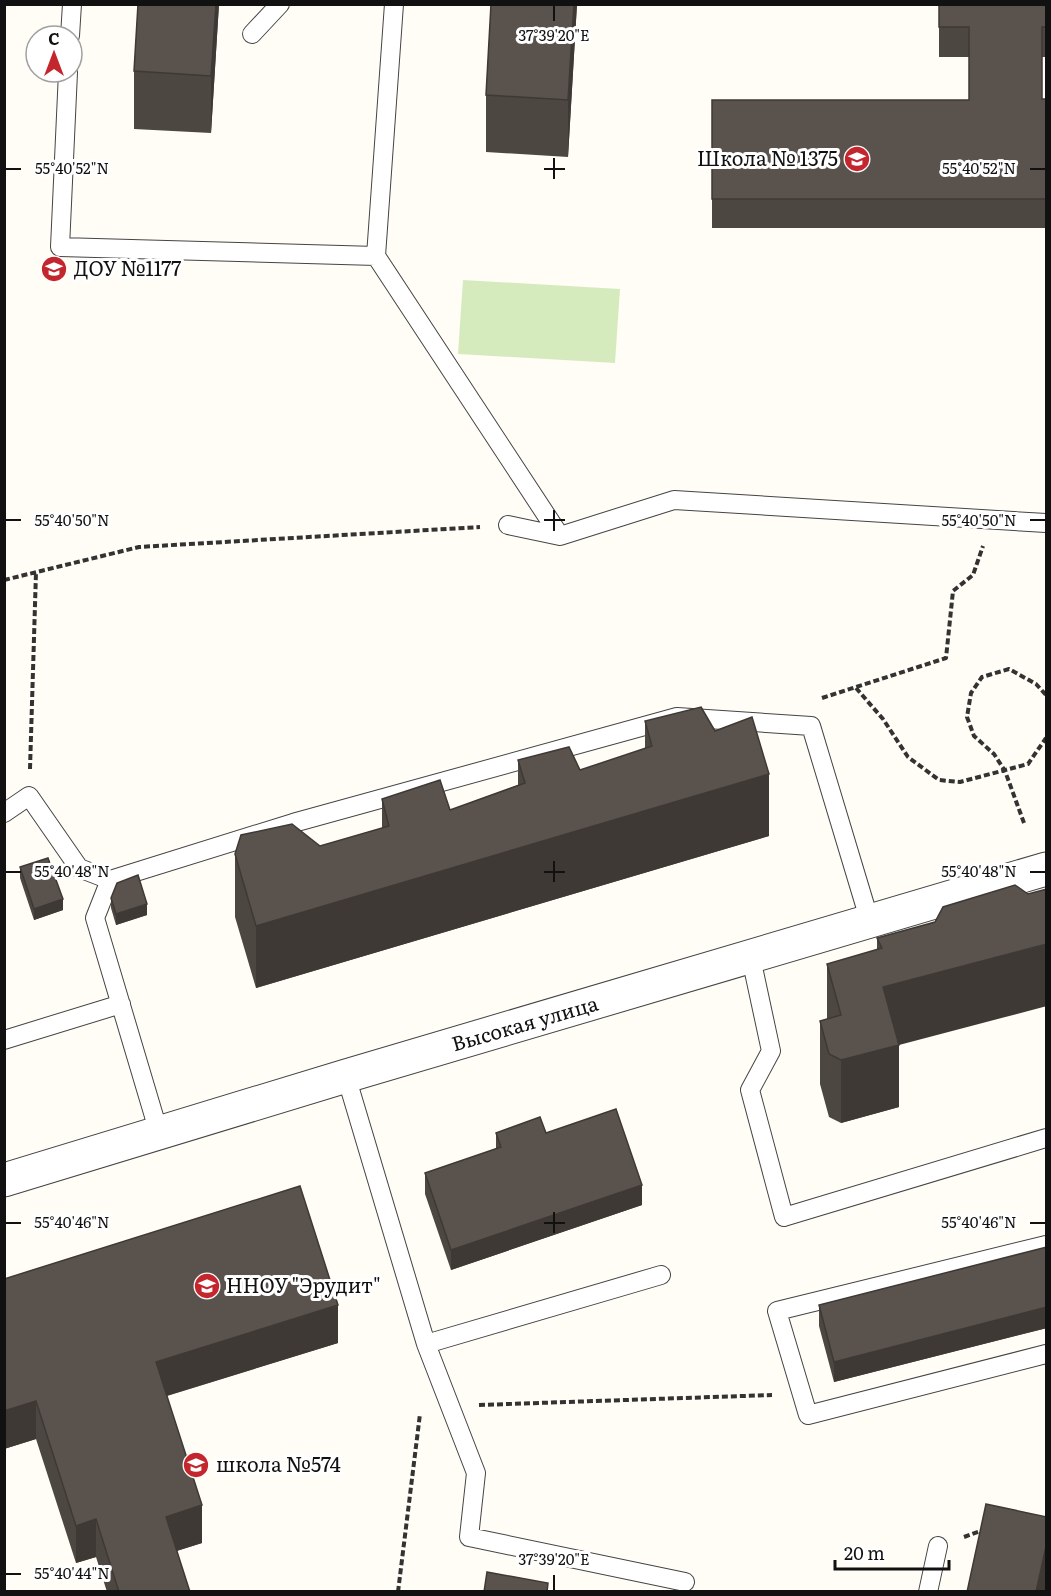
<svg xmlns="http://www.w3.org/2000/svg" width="1051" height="1596" font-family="Literata,serif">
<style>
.green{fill:#d5ebbd}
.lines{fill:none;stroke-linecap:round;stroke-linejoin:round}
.lane-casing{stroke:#444;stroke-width:20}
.street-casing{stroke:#444;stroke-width:35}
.path{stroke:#333;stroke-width:4;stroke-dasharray:6 3;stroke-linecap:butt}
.lane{stroke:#fff;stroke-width:18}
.street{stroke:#fff;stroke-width:33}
.wall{fill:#4d4742}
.shaded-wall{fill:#3f3936}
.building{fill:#5a524d;stroke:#3f3936;stroke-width:1.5}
.ticks{fill:none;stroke:#111;stroke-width:2}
.labels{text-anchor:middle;stroke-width:6;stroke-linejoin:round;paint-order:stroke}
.poi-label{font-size:20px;fill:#111;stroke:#fff;text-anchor:start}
.street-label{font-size:20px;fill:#111;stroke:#fff}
.ticks-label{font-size:15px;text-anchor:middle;fill:#111;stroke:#fff;stroke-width:6;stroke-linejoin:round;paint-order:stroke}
</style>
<rect width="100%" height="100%" fill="#fffdf5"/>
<path class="green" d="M 463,280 L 620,289 L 615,363 L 458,354 Z"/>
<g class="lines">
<g class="lane-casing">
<path id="lane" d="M 394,4 L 376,256 L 560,536
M 252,34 L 280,4
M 70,36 L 72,4
M 68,72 L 60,247 L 376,256
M 508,525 L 560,536 L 674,500 L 1046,523
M 4,813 L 29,796 L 79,868 L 110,880
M 751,958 L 771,1051 L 750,1090 L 784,1217 L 1046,1138
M 4,1040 L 121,1004
M 346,1076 L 426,1344 L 661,1275
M 159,1133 L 95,918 L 110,880 L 293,823 L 677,717 L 811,726 L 870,922
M 1046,1245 L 777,1311 L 808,1415 L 1046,1354
M 426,1344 L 476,1473 L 469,1537 L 685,1582
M 928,1592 L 938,1546"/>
</g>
<g class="street-casing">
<path id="street" d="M 4,1180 L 346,1076 L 1046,869"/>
</g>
<path class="path" d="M 4,580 L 139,547 L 480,527
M 856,688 L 883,719 L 908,757 L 939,780 L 960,782 L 1028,764 L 1046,738
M 822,698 L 946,658 L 953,591 L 973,575 L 983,546
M 30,769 L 36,572
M 1024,823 L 1005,771 L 994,754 L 974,736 L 967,717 L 971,693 L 982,677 L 1009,669 L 1036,684 L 1046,695
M 479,1405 L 772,1395
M 964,1537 L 983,1530
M 398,1592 L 420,1414"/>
<use href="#lane" class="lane"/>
<use href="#street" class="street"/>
</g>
<path class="wall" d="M 138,4 L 219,4 L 211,133 L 134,129 L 134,71 Z
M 491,4 L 577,4 L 568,157 L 486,152 L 486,95 Z
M 939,4 L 1047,4 L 1047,57 L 1042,57 L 1042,99 L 1047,99 L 1047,228 L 712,228 L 712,100 L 969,100 L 969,57 L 939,57 Z
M 645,721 L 769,836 L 256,988 L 235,917 L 235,854 L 320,846 L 382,828 L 382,799 L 450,810 L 518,785 L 518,760 L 580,770 L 645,749 Z
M 20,867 L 63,910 L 34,920 L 20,878 Z
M 111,898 L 147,915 L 116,925 L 111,908 Z
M 935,922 L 899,1045 L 899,1107 L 841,1123 L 829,1117 L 820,1084 L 820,1021 L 827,1019 L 827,964 L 877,950 L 877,938 Z
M 496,1133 L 546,1133 L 642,1205 L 451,1270 L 425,1194 L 425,1173 L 496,1149 Z
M 1047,1247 L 1047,1328 L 834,1382 L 819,1326 L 819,1305 Z
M 4,1279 L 338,1343 L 167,1396 L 202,1543 L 177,1551 L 190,1592 L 107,1592 L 96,1557 L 76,1563 L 36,1439 L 4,1449 Z"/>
<path class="shaded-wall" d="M 216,4 L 219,4 L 211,133 L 211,76 Z
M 574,4 L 577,4 L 568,157 L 568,100 Z
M 769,774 L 769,836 L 256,988 L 256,926 Z
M 63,899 L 63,910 L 34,920 L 34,909 Z
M 147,904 L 147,915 L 116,925 L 116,914 Z
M 1047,944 L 1047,1006 L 899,1045 L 899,1107 L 841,1123 L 841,1060 L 883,987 Z
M 642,1185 L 642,1205 L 451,1270 L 451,1250 Z
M 338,1305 L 338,1343 L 156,1399 L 156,1362 Z
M 1047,1307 L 1047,1328 L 834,1382 L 834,1362 Z
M 36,1401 L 36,1439 L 4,1449 L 4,1411 Z
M 202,1505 L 202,1543 L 166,1554 L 166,1517 Z
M 96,1519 L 96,1557 L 76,1563 L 76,1526 Z
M 1047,1542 L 1046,1592 L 1036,1592 Z"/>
<path class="building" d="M 138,4 L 216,4 L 211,76 L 134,71 Z
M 491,4 L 574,4 L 568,100 L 486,95 Z
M 939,4 L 1047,4 L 1047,27 L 1042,27 L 1042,99 L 1047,99 L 1047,199 L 712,199 L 712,100 L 969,100 L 969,27 L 939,27 Z
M 701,707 L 715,731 L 752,717 L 769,774 L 256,926 L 235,854 L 241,835 L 292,824 L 320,846 L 389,826 L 382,799 L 440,780 L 450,810 L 525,783 L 518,760 L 569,747 L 580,770 L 652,746 L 645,721 Z
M 48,858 L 63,899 L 34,909 L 20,867 Z
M 138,875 L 147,904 L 116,914 L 111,898 L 117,883 Z
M 1015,885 L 1028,894 L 1047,889 L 1047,944 L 883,987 L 899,1045 L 841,1060 L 829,1054 L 820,1021 L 841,1015 L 827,964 L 882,948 L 877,938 L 935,922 L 943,907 Z
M 616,1109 L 642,1185 L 451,1250 L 425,1173 L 501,1147 L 496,1133 L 540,1117 L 546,1133 Z
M 300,1186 L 338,1305 L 156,1362 L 202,1505 L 166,1517 L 190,1592 L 119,1592 L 96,1519 L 76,1526 L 36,1401 L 4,1411 L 4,1279 Z
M 1047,1247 L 1047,1307 L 834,1362 L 819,1305 Z
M 986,1504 L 1047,1517 L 1047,1542 L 1036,1592 L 967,1592 Z
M 487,1572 L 548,1583 L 547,1592 L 484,1592 Z"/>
<path class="ticks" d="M 554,6 L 554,21M 554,158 L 554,179M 6,169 L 21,169M 544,169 L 565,169M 1030,169 L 1045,169M 554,510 L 554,531M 6,520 L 21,520M 544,520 L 565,520M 1030,520 L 1045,520M 554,861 L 554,882M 6,872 L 21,872M 544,872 L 565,872M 1030,872 L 1045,872M 554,1212 L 554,1233M 6,1223 L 21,1223M 544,1223 L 565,1223M 1030,1223 L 1045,1223M 6,1574 L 21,1574M 554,1575 L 554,1590"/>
<defs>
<g id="school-disc" transform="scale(1.35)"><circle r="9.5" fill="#c4262e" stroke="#fff"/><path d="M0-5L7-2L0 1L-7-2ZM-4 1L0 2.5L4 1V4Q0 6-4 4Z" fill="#fff"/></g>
</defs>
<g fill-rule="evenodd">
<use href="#school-disc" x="857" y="159"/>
<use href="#school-disc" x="54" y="269"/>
<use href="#school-disc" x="207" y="1286"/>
<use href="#school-disc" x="196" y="1465"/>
</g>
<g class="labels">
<g class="poi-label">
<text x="838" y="166" text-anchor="end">Школа № 1375</text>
<text x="74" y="276">ДОУ №1177</text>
<text x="226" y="1293">ННОУ "Эрудит"</text>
<text x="216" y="1472">школа №574</text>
</g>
<g class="street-label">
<text transform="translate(525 1024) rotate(-16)" y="7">Высокая улица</text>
</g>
</g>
<g class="ticks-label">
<text x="554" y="41">37°39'20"E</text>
<text x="72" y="174">55°40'52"N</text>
<text x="979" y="174">55°40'52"N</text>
<text x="72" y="526">55°40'50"N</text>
<text x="979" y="526">55°40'50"N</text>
<text x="72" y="877">55°40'48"N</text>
<text x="979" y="877">55°40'48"N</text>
<text x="72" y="1228">55°40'46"N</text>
<text x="979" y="1228">55°40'46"N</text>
<text x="554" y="1565">37°39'20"E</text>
<text x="72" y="1579">55°40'44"N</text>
</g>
<rect width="1051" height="1596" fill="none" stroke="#111111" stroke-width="12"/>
<g transform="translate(54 54)"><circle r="28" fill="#ffffff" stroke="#a0a0a0" stroke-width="1.5"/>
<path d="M0-4.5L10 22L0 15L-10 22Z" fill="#c4262e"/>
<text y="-9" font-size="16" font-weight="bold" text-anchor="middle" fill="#111111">С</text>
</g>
<path d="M835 1560v9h114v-9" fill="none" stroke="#111111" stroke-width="3"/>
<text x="844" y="1560" font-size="18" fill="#111111" stroke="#ffffff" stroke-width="4.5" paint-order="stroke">20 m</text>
</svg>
